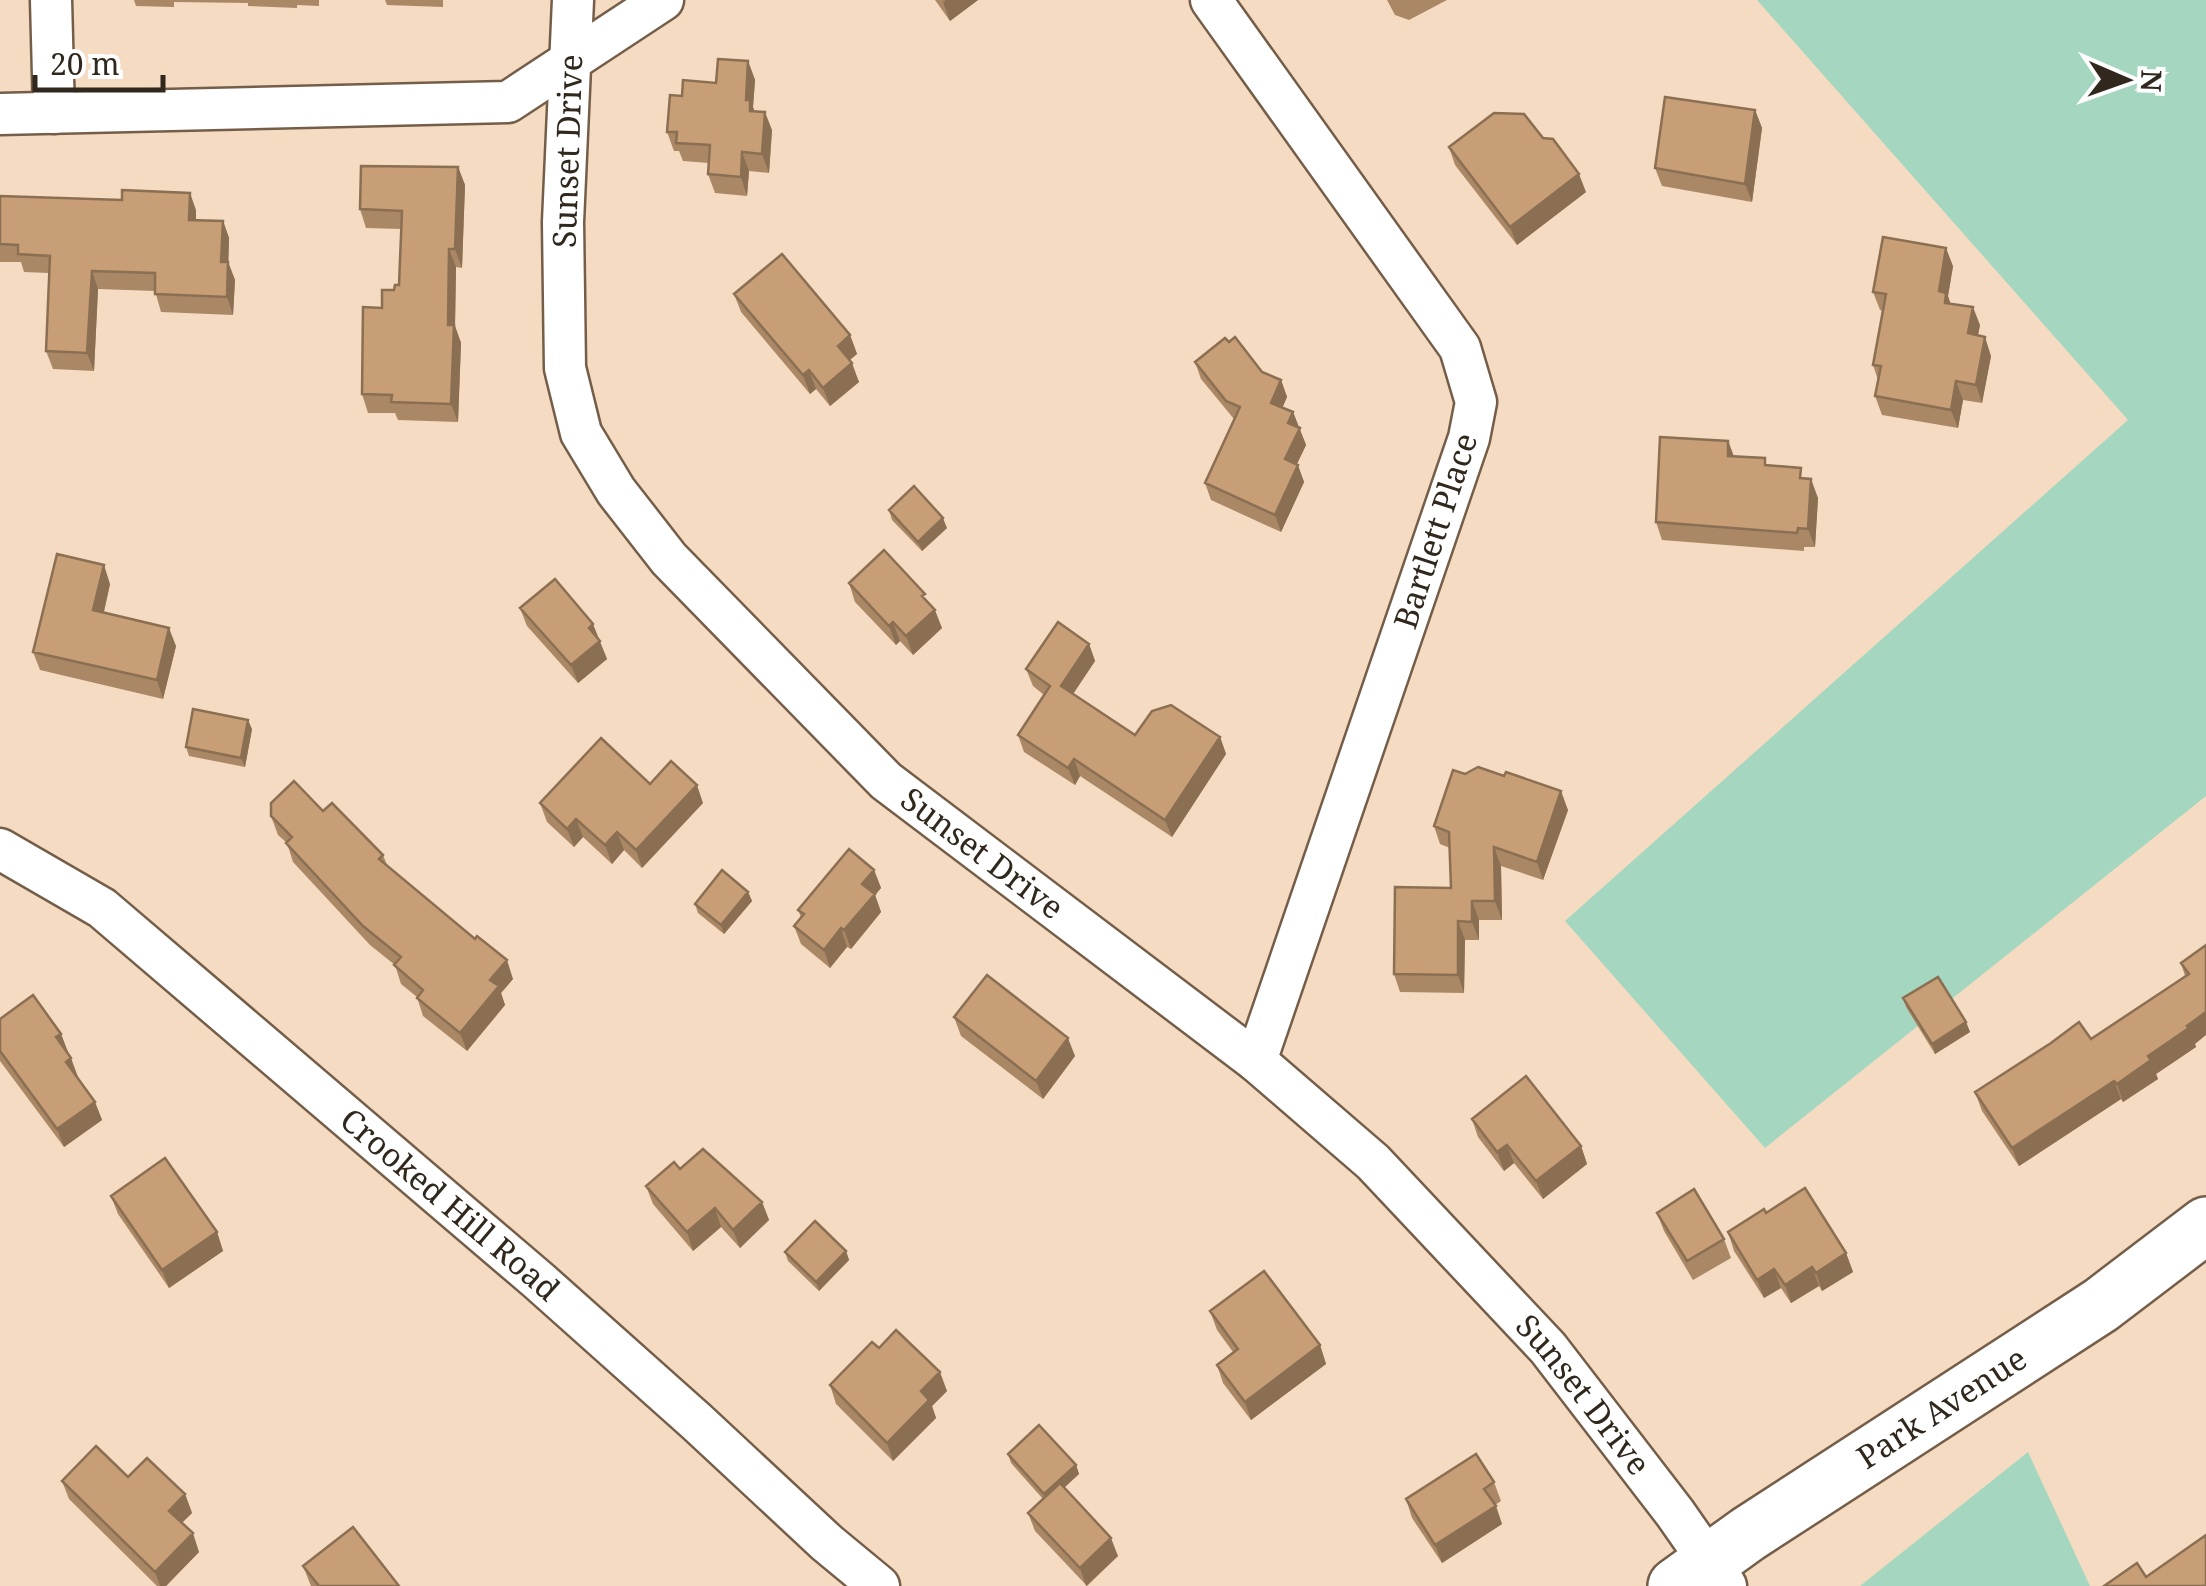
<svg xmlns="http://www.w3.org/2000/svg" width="2206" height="1586" font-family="'Noto Serif',serif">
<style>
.green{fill:#a5d7c0}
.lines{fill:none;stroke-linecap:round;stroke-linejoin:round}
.minor-casing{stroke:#755e49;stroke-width:45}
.secondary-casing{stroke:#755e49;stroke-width:60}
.minor{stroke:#fff;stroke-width:40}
.secondary{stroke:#fff;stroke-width:55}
.wall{fill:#ab8865}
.shaded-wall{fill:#8b6f53}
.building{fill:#c79e76;stroke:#8b6f53;stroke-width:2.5}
.labels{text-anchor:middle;stroke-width:9;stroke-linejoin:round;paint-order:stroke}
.street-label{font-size:32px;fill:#30271d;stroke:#fff}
</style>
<rect width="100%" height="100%" fill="#f5dbc2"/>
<path class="green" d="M 1757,0 L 2206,0 L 2206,796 L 1765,1148 L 1565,921 L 2128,420 Z
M 2028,1452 L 2090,1586 L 1860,1586 Z"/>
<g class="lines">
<g class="minor-casing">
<g id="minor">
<path d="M 51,0 L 54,113"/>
<path id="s1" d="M 573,0 L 563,222 L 565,368 L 581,433 L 616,491 L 669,559 L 886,781 L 1256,1061 L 1373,1162 L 1548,1348 L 1675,1513 L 1726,1586"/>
<path d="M 1211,0 L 1460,348 L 1476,402 L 1469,438 L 1256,1061"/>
<path d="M 0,114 L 508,102 L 663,0"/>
<path id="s2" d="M 0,849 L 102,908 L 539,1281 L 697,1422 L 827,1543 L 879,1586"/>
</g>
</g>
<g class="secondary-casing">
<g id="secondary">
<path id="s3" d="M 1676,1586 L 1748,1534 L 2101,1305 L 2206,1225"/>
</g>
</g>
<use href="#minor" class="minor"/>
<use href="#secondary" class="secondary"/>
</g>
<path class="wall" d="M 134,0 L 319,0 L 319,6 L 297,5 L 297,8 L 248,6 L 248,3 L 174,2 L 174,7 L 136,6 Z
M 385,0 L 443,0 L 443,7 L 387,5 Z
M 935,0 L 978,0 L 950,21 Z
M 1387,0 L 1447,0 L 1409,20 L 1395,15 Z
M 748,61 L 755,80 L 753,107 L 754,111 L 772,130 L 769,173 L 749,171 L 747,196 L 715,193 L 708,174 L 709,163 L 683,161 L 679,151 L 674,151 L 667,132 L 682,96 L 716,83 Z
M 1755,110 L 1762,128 L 1752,202 L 1662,186 L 1655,168 Z
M 1449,147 L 1586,192 L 1517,245 L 1455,165 Z
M 458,167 L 465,185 L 462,268 L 456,267 L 455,326 L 461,343 L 458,422 L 398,420 L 395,413 L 368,413 L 362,394 L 382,308 L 399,285 L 401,229 L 366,228 L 360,209 Z
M 0,196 L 196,210 L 196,220 L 223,221 L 229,238 L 228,262 L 235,280 L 233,315 L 161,312 L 155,291 L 98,289 L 94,371 L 53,369 L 46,351 L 49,273 L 24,272 L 21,262 L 0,262 Z
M 1953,266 L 1948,296 L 1950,304 L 1980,325 L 1978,336 L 1991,356 L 1982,403 L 1963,400 L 1958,428 L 1882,415 L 1875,396 L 1878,380 L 1873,365 L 1883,311 L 1880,310 L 1873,292 Z
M 734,294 L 850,335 L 857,354 L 849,360 L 859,382 L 830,406 L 816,389 L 810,394 L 741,312 Z
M 1229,342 L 1262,372 L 1281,380 L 1287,397 L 1282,408 L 1293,412 L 1306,445 L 1297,464 L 1304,482 L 1281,532 L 1211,500 L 1205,483 L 1234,419 L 1201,379 L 1195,362 Z
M 1728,441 L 1734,457 L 1768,465 L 1805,479 L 1818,498 L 1815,547 L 1804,547 L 1804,551 L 1662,540 L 1656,522 Z
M 889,510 L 947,528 L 922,551 L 892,520 Z
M 849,583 L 928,602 L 942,628 L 913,655 L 900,641 L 896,645 L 855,602 Z
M 110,584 L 104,612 L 176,646 L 163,699 L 40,670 L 33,652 Z
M 520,608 L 598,638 L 607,659 L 578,683 L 527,626 Z
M 1089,644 L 1095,661 L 1073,694 L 1135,735 L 1220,737 L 1226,754 L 1172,837 L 1080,776 L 1075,785 L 1024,752 L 1018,735 L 1044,695 L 1033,686 L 1026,669 Z
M 252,729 L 245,767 L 189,756 L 186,747 Z
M 1465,774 L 1504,776 L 1568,810 L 1543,880 L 1501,866 L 1502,920 L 1479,920 L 1479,940 L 1465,940 L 1464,993 L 1400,992 L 1394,974 L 1451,888 L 1450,848 L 1440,844 L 1434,826 Z
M 540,803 L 703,803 L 642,868 L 624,850 L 612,864 L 583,837 L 574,847 L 547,822 Z
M 323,811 L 383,855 L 387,865 L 513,979 L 501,993 L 505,1005 L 467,1051 L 423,1016 L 417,997 L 401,984 L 395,965 L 370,945 L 293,862 L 287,843 L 278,835 L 271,816 Z
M 874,870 L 881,888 L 875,895 L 881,912 L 851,949 L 847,947 L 830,968 L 801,944 L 794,926 L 801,917 L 798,910 Z
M 748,892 L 752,901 L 724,934 L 698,913 L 695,904 Z
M 2206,945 L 2195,1044 L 2196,1047 L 2156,1074 L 2158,1079 L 2123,1102 L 2121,1099 L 2019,1166 L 1982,1111 L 1975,1092 L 2051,1043 L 2091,1039 L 2185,976 L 2181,963 Z
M 1903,998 L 1966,1022 L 1970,1032 L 1935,1054 L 1906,1007 Z
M 954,1017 L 1075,1056 L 1043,1099 L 961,1036 Z
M 0,1019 L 61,1034 L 77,1077 L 95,1102 L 102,1120 L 64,1147 L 0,1061 Z
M 1472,1119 L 1581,1146 L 1587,1164 L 1543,1199 L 1514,1163 L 1504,1171 L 1478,1137 Z
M 680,1169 L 762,1202 L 769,1220 L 740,1248 L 721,1227 L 693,1251 L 653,1204 L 646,1186 Z
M 111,1196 L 217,1232 L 223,1251 L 169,1288 L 118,1214 Z
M 1657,1213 L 1724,1239 L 1731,1258 L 1693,1280 L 1664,1231 Z
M 1766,1213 L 1846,1253 L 1853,1272 L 1822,1291 L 1819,1286 L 1791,1303 L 1781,1288 L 1764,1298 L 1734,1251 L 1728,1232 Z
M 846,1251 L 849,1260 L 819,1291 L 788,1261 L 785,1252 Z
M 1210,1311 L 1320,1345 L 1326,1364 L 1251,1420 L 1223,1383 L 1217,1365 L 1233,1352 L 1217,1330 Z
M 879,1348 L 947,1391 L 932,1406 L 936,1418 L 893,1461 L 836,1404 L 830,1385 Z
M 1008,1454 L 1076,1465 L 1079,1474 L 1064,1488 L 1118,1556 L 1087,1586 L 1035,1531 L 1028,1513 L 1043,1499 L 1011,1463 Z
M 62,1481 L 185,1494 L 192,1513 L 182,1523 L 199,1552 L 166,1586 L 157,1586 L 69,1499 Z
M 1494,1482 L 1501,1501 L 1495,1505 L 1502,1524 L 1442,1563 L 1412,1518 L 1406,1499 Z
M 303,1566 L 399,1586 L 311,1586 Z"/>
<path class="shaded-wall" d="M 946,0 L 978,0 L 950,21 L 943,2 Z
M 748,61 L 755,80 L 753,107 L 757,118 L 757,129 L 746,100 Z
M 1755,110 L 1762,128 L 1752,202 L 1745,184 Z
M 765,112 L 772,130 L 769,173 L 762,154 Z
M 742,152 L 749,171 L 747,196 L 741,177 Z
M 458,167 L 465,185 L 462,268 L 455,249 Z
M 1579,174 L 1586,192 L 1517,245 L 1510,227 Z
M 190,193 L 196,210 L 196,237 L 189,220 Z
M 223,221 L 229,238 L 228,279 L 221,262 Z
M 1946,248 L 1953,266 L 1948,296 L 1953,311 L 1951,321 L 1939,291 Z
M 449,249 L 456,267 L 455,326 L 461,343 L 458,422 L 451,404 L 448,325 Z
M 228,262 L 235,280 L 233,315 L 227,297 Z
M 92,271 L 98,289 L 94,371 L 87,353 Z
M 1973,307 L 1980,325 L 1974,352 L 1968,333 Z
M 850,335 L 857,354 L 844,365 L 838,346 Z
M 1985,337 L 1991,356 L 1982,403 L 1976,385 Z
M 852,363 L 859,382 L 830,406 L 823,388 Z
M 809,370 L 816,389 L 810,394 L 803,375 Z
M 1281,380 L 1287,397 L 1277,420 L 1271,403 Z
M 1956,381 L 1963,400 L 1958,428 L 1951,410 Z
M 1293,412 L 1306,445 L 1291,476 L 1285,459 L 1288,423 Z
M 1728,441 L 1735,459 L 1728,456 Z
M 1298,465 L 1304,482 L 1281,532 L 1275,515 Z
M 1811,479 L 1818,498 L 1815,547 L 1808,529 Z
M 943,518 L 947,528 L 922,551 L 918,542 Z
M 104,565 L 110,584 L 100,628 L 93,610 Z
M 935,610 L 942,628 L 913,655 L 906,636 Z
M 893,622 L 900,641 L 896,645 L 889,626 Z
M 593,624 L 607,659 L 578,683 L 571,665 L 589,628 Z
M 169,628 L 176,646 L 163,699 L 157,680 Z
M 1089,644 L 1095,661 L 1067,703 L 1061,686 Z
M 248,720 L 252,729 L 245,767 L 241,758 Z
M 1220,737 L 1226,754 L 1172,837 L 1165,820 Z
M 1074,759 L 1080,776 L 1075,785 L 1068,768 Z
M 697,785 L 703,803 L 642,868 L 636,850 Z
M 1561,791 L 1568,810 L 1543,880 L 1537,862 Z
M 576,819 L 583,837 L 574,847 L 567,829 Z
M 617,832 L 624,850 L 612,864 L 605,845 Z
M 1494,847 L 1501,866 L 1502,920 L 1495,901 Z
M 874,870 L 881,888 L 875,895 L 881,912 L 851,949 L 844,930 L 862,884 Z
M 748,892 L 752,901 L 724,934 L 721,925 Z
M 1472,901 L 1479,920 L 1479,940 L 1472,922 Z
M 1458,921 L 1465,940 L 1464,993 L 1458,975 Z
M 841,928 L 847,947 L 830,968 L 824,950 Z
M 507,960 L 513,979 L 501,993 L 505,1005 L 467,1051 L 460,1033 L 490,980 Z
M 2206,1012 L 2206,1035 L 2195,1044 L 2196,1047 L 2156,1074 L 2158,1079 L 2123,1102 L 2117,1084 L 2148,1056 Z
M 1966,1022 L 1970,1032 L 1935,1054 L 1932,1044 Z
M 61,1034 L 68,1052 L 63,1056 L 56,1037 Z
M 1068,1038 L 1075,1056 L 1043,1099 L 1036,1081 Z
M 71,1058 L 78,1077 L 73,1081 L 66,1062 Z
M 2114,1081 L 2121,1099 L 2019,1166 L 2012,1148 Z
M 95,1102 L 102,1120 L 64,1147 L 57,1129 Z
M 1507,1145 L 1514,1163 L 1504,1171 L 1497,1152 Z
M 1581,1146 L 1587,1164 L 1543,1199 L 1536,1181 Z
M 762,1202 L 769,1220 L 740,1248 L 733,1230 Z
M 715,1208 L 721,1227 L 693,1251 L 687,1232 Z
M 217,1232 L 223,1251 L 169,1288 L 162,1270 Z
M 846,1251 L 849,1260 L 819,1291 L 816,1282 Z
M 1846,1253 L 1853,1272 L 1822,1291 L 1816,1273 Z
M 1812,1267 L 1819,1286 L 1791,1303 L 1785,1285 Z
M 1774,1269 L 1781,1288 L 1764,1298 L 1757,1280 Z
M 1320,1345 L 1326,1364 L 1251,1420 L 1245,1402 Z
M 940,1372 L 947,1391 L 932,1406 L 936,1418 L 893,1461 L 887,1443 L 921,1391 Z
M 1076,1465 L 1079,1474 L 1047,1503 L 1044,1494 Z
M 185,1494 L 192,1513 L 175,1529 L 169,1511 Z
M 1496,1506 L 1502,1524 L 1442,1563 L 1435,1545 Z
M 193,1533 L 199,1552 L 166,1586 L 160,1586 L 155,1572 Z
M 1111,1538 L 1118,1556 L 1086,1586 L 1080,1568 Z"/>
<path class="building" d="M 718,59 L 748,61 L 746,100 L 750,100 L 750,111 L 765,112 L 762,154 L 742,152 L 741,177 L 708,174 L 710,145 L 676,143 L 677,132 L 667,132 L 670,95 L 682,96 L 683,80 L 716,83 Z
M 1665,97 L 1755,110 L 1745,184 L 1655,168 Z
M 1494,113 L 1524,114 L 1543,138 L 1553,139 L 1579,174 L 1510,227 L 1449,147 Z
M 361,166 L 458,167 L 455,249 L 449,249 L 448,325 L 454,325 L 451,404 L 391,402 L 392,395 L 362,394 L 363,307 L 382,308 L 382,290 L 394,290 L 395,285 L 399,285 L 402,211 L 360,209 Z
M 122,190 L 190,193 L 189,220 L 223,221 L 221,262 L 228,262 L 227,297 L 155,294 L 155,273 L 92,271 L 87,353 L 46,351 L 50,256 L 18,254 L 18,245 L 0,244 L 0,196 L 122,200 Z
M 1883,237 L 1946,248 L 1939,291 L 1946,293 L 1945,303 L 1973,307 L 1968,333 L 1985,337 L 1976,385 L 1956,381 L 1951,410 L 1875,396 L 1881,366 L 1873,365 L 1886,294 L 1873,292 Z
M 782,254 L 850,335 L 838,346 L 852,363 L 823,388 L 809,370 L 803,375 L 734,294 Z
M 1235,337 L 1262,372 L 1281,380 L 1271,403 L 1293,412 L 1288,423 L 1300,428 L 1285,459 L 1298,465 L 1275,515 L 1205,483 L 1240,407 L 1226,401 L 1195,362 L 1225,338 L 1229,342 Z
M 1660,437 L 1728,441 L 1728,456 L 1765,458 L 1765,465 L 1801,468 L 1800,478 L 1811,479 L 1808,529 L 1798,528 L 1797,533 L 1656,522 Z
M 914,486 L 943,518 L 918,542 L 889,510 Z
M 884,550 L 925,594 L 922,596 L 935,610 L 906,636 L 893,622 L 889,626 L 849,583 Z
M 57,554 L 104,565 L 93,610 L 169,628 L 157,680 L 33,652 Z
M 555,579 L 593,624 L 589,628 L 600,641 L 571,665 L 520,608 Z
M 1058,622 L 1089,644 L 1061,686 L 1135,735 L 1152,711 L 1171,705 L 1220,737 L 1165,820 L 1074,759 L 1068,768 L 1018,735 L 1050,686 L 1026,669 Z
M 193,709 L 248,720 L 241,758 L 186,747 Z
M 601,738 L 650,784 L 671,761 L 697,785 L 636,850 L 617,832 L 605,845 L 576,819 L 567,829 L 540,803 Z
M 1478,767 L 1504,776 L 1506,772 L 1561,791 L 1537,862 L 1494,847 L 1495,901 L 1472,901 L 1472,922 L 1458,921 L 1458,975 L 1394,974 L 1395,887 L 1451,888 L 1449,832 L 1434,826 L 1453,770 L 1465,774 Z
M 294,781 L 323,811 L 332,803 L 383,855 L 379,859 L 475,939 L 477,936 L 507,960 L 490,980 L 499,986 L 460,1033 L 417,998 L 423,990 L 394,965 L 401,957 L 363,926 L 286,843 L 292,837 L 271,816 L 271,803 Z
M 849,849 L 874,870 L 862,884 L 875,894 L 844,930 L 841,928 L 824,950 L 794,926 L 804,914 L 798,910 Z
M 722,870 L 748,892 L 721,925 L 695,904 Z
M 2206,945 L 2206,1012 L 2187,1026 L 2189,1028 L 2148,1056 L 2151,1060 L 2117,1084 L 2114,1081 L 2012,1148 L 1975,1092 L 2051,1043 L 2079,1022 L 2091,1039 L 2189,974 L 2181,963 Z
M 987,975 L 1068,1038 L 1036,1081 L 954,1017 Z
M 1938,977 L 1966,1022 L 1932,1044 L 1903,998 Z
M 33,995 L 61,1034 L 56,1037 L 71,1058 L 66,1062 L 95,1102 L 57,1129 L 0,1051 L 0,1019 Z
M 1526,1076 L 1581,1146 L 1536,1181 L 1507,1145 L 1497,1152 L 1472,1119 Z
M 703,1149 L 762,1202 L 733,1230 L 715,1208 L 687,1232 L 646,1186 L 674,1162 L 680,1169 Z
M 165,1158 L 217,1232 L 162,1270 L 111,1196 Z
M 1805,1188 L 1846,1253 L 1816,1273 L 1812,1267 L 1785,1285 L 1774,1269 L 1757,1280 L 1728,1232 L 1764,1209 L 1766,1213 Z
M 1694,1189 L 1724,1239 L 1687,1261 L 1657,1213 Z
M 815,1221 L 846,1251 L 816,1282 L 785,1252 Z
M 1264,1271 L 1320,1345 L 1245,1402 L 1217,1365 L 1238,1349 L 1210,1311 Z
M 896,1330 L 940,1372 L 921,1391 L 929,1400 L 887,1443 L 830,1385 L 872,1342 L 879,1348 Z
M 1039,1425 L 1076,1465 L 1044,1494 L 1008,1454 Z
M 96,1446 L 128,1477 L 147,1458 L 185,1494 L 169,1511 L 193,1533 L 155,1572 L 62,1481 Z
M 1476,1454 L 1494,1482 L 1484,1489 L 1496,1506 L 1435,1545 L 1406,1499 Z
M 1060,1483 L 1111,1538 L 1080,1568 L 1028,1513 Z
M 353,1527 L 399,1586 L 319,1586 L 303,1566 Z
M 2206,1535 L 2206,1586 L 2104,1586 L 2137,1563 L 2146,1577 Z"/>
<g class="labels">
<g class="street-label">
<text transform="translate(568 151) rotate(-88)" y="11">Sunset Drive</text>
<text transform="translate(1436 531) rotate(-72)" y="11">Bartlett Place</text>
<text dy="11" stroke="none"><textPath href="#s1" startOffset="1020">Sunset Drive</textPath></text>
<text dy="11" stroke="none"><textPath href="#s2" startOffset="575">Crooked Hill Road</textPath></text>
<text dy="11" stroke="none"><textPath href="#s1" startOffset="1832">Sunset Drive</textPath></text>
<text dy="11" stroke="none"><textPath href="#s3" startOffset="320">Park Avenue</textPath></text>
</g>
</g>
<g transform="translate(2126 80) rotate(92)" stroke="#ffffff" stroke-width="8" paint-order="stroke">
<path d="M0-8L18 38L0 25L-18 38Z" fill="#30271d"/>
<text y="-15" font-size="28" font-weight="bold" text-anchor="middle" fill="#30271d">N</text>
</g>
<path d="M35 75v15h128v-15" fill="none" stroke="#30271d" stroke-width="5"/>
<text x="50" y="75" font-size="30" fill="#30271d" stroke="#ffffff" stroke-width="8" paint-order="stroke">20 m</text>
</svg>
